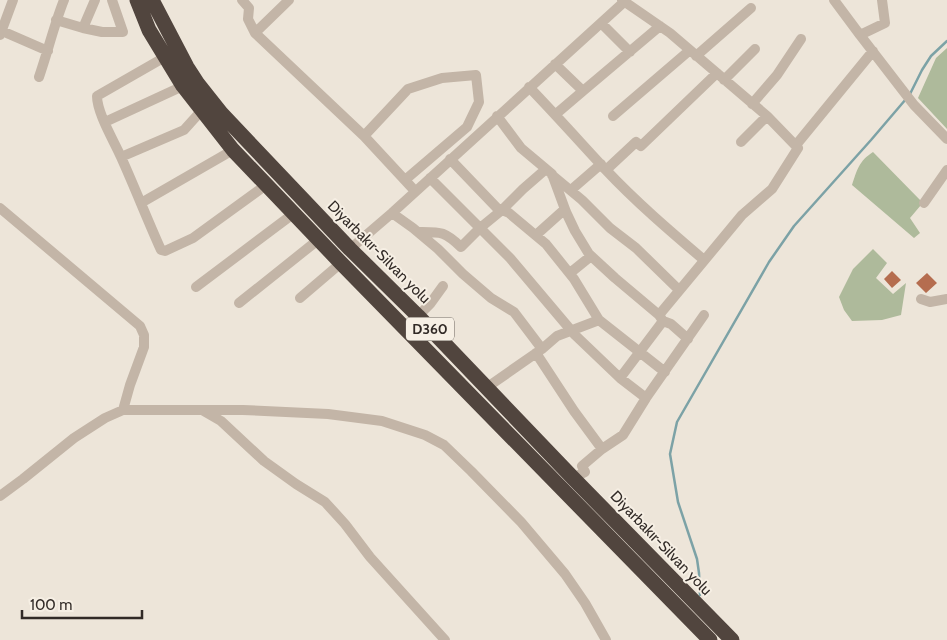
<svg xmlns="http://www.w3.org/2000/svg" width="947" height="640" font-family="Cabin,sans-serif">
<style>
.green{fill:#aeba9b}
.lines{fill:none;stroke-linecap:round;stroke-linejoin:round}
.stream{stroke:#7ca2a6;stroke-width:2.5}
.building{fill:#b56d4f}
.minor{stroke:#c3b5a7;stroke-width:10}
.highway{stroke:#51453e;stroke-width:15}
.labels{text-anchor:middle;stroke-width:4;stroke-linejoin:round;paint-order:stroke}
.shield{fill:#f6efe4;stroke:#6c655f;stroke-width:1}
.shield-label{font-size:14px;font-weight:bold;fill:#312a26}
.street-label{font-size:15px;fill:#312a26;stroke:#f6efe4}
</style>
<rect width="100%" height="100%" fill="#ede5d9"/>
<path class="green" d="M 947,48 L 947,129 L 918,98 L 936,58 Z
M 873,152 L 921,201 L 921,205 L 910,218 L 920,233 L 914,238 L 852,185 C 857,170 859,161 873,152 Z
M 873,249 L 887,263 L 876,278 L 893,294 L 906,283 L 901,315 L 882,320 L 852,321 L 844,310 L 839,297 L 853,269 Z"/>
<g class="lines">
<path class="stream" d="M 910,94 L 922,70 L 931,56 L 947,41
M 700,595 L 699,573 L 697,559 L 678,502 L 670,454 L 677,422 L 769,262 L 794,226 L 871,140 L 906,99"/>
</g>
<path class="building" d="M 892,271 L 901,280 L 892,288 L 884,279 Z
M 927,273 L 937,283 L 926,293 L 916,283 Z"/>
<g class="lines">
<path class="minor" d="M 242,0 L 249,8 L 248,19 L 255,33 L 364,136 L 415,191
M 622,0 L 670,33 L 767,116 L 798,148 L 772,189 L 742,215 L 659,315
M 834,0 L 860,35 L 885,23 L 882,0
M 56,20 L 83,28 L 102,32 L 123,32 L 112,0
M 601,23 L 630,52
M 83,28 L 95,0
M 2,31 L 48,51
M 255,33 L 289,0
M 0,35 L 13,0
M 860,35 L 914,105 L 947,139
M 696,56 L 751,8
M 165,57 L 97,96 C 97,113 114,141 121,157 C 135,188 147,219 161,250 L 165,251 L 193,238 L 266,185
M 555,64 L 583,91 L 660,26
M 39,77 C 48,51 54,25 64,0
M 724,80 L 755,49
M 529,87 C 555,114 580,142 605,169 C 636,202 670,231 704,260
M 752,104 L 777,75 L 801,39
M 556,114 L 583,91
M 497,116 L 521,148 L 552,174 L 566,212 L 575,231 L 589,254 L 615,278 L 659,315 L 663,321 L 620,378
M 613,116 L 690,50
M 105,122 L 183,86
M 364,136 L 408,89 L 442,78 L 476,75 L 479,102 L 467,127 L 405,180
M 741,142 L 767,116
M 796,145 L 873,51
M 121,157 L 184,130 L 202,110
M 450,159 L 497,208 L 509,213 L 546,244 L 574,279 L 599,320 L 665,372
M 606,170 L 636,142 L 641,146 L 717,73
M 552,175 L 582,200 L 610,228 L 636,248 L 679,290
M 430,178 L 510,258 L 575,335 L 620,378 L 646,398
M 571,190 L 601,164
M 141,203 L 233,150
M 924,203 L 947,170
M 0,208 L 140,326 L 144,335 L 144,347 L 130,385 L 123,410
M 392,213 L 413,228 L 438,249 L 463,274 L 491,298 L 514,312 L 542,349
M 418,232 C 441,232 444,231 461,247 L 480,228 L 502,210 L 523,189 L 546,169
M 536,235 L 565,209
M 350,249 L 392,213 L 624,2
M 570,273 L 591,256
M 196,287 L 293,214
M 300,298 L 341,263
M 921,299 L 930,302 L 947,299
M 239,303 L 318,240
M 418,316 L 430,304 L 443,286
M 663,321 L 671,324 L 688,339
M 536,353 L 574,411 L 602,449
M 486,388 L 542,349 L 557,336 L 599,320
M 202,410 L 221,421 L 264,461 L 296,484 L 325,502 L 345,524 L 370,557 L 445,640
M 573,478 L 585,472 L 582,466 L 602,449 L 623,435 L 646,398 L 704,315
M 0,496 L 23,479 L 74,438 L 105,418 L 123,410 L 243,410 L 328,414 L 382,421 L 425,435 L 444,445 L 471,471 L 521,522 L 565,574 L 585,603 L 606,640"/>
<path class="highway" d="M 137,0 L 149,30 L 183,86 L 233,150 L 341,263 L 710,640
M 152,0 L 187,67 L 198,84 L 221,113 L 350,249 L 418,316 L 573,478 L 732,640"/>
</g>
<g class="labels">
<rect class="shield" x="406" y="317.5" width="48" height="23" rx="4"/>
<g class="shield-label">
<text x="430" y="334">D360</text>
</g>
<g class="street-label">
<text transform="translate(379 252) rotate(45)" y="5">Diyarbakır-Silvan yolu</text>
<text transform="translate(661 543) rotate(46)" y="5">Diyarbakır-Silvan yolu</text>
</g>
</g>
<path d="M22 610v8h120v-8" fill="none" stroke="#312a26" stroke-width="2.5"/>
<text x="30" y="610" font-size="15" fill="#312a26" stroke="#f6efe4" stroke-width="4" paint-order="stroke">100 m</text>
</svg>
